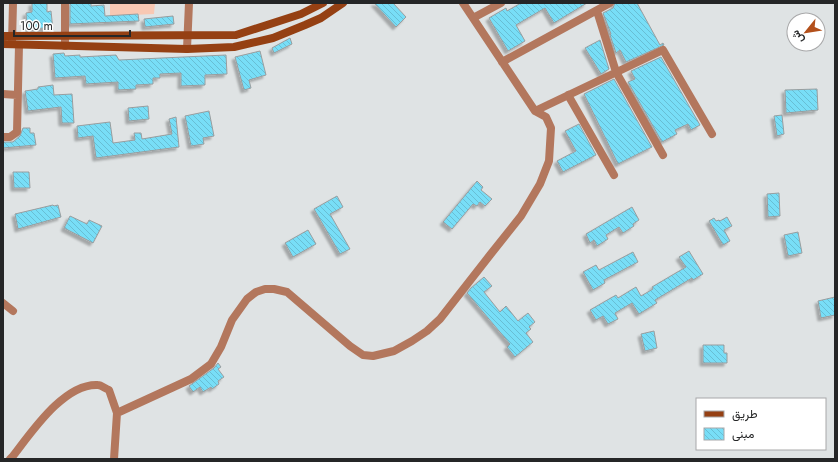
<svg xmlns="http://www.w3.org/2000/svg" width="838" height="462" font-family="Jost,Vazirmatn,sans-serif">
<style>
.garden{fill:#f8c8b3}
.building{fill:url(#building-back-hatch);stroke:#999d9e;filter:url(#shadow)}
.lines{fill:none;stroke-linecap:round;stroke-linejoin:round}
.street{stroke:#b3775d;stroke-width:8}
.secondary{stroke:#954013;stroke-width:8}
</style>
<defs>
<pattern id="building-back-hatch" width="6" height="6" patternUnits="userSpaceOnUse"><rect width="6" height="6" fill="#78def7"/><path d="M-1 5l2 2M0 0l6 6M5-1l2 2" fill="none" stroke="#68bed4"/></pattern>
<filter id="shadow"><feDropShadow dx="-3" dy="3" stdDeviation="1" flood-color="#0004"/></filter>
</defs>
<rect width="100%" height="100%" fill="#dfe3e4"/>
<path class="garden" d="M 110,3 L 155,3 L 154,14 L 110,16 Z"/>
<path class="building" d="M 32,3 L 47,3 L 47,12 L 51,11 L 53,30 L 45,30 L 45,28 L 27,29 L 26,13 L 32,12 Z
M 70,3 L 91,3 L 91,6 L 104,5 L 105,16 L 138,14 L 139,21 L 70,24 Z
M 374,3 L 393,3 L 406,17 L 396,27 Z
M 521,3 L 587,3 L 554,23 L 545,8 L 516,25 L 525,41 L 508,51 L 489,18 L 506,8 L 507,11 Z
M 615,3 L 637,3 L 660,45 L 663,43 L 664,45 L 626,62 L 620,50 L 616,53 L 610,35 L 611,34 L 603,13 L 613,8 Z
M 173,16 L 174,24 L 145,27 L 144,19 Z
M 290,38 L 292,44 L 274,53 L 272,48 Z
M 600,40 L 609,69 L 601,74 L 585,48 Z
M 260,51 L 266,75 L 249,80 L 251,88 L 244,90 L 235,57 Z
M 64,53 L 65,56 L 80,55 L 80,57 L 116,55 L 119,60 L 226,55 L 227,74 L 205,75 L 205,85 L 181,86 L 181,73 L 160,74 L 160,78 L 153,78 L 153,84 L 136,85 L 136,89 L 118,90 L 118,82 L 86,84 L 85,76 L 55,78 L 53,54 Z
M 661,57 L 700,125 L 691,130 L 688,124 L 675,130 L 677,134 L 662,142 L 628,82 L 635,79 L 631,71 Z
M 614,79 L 652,147 L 618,164 L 584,94 Z
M 53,85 L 54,95 L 72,94 L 74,123 L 62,123 L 61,107 L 28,111 L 25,91 L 38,89 L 38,87 Z
M 817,89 L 818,110 L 786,113 L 785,90 Z
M 148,106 L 149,119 L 129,121 L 128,108 Z
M 209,111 L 214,136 L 203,138 L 204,144 L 191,146 L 185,116 Z
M 782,115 L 784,134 L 777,136 L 774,116 Z
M 176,117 L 179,147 L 96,158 L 93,136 L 78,138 L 77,126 L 110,122 L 113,143 L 135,140 L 134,133 L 141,133 L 142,139 L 172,134 L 169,119 Z
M 579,124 L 596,155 L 563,172 L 557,161 L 576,151 L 565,131 Z
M 23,128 L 30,128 L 30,133 L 34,133 L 36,145 L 3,148 L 3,142 L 13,142 L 20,136 Z
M 13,172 L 29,172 L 30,188 L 14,188 Z
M 477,181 L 483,187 L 481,190 L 492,199 L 485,206 L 480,202 L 477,206 L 473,204 L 452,229 L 443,222 Z
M 779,193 L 780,216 L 768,217 L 767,194 Z
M 337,196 L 343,207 L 330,214 L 350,249 L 340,254 L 314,209 Z
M 53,205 L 54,206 L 58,205 L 61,217 L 18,229 L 15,214 Z
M 632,207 L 639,220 L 633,224 L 634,226 L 623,233 L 619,227 L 606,235 L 608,239 L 597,246 L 594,240 L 590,243 L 586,234 Z
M 70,216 L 87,224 L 89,220 L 102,226 L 93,243 L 64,228 Z
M 727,217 L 732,226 L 724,230 L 730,241 L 723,245 L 709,221 L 714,218 L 716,221 L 719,220 L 720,221 Z
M 308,230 L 316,244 L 293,257 L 285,243 Z
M 798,232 L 802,253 L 788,256 L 784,235 Z
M 689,251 L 703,274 L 693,280 L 692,278 L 655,300 L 657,303 L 639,314 L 632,303 L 615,313 L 618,319 L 608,324 L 603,316 L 596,320 L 590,310 L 616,295 L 618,298 L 636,287 L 641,296 L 653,289 L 652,287 L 686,267 L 679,257 Z
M 633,252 L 638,262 L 604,280 L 605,283 L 593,290 L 583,272 L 596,265 L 599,270 Z
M 484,277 L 492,286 L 484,292 L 500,312 L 506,306 L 518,321 L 528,313 L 535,322 L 529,327 L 531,329 L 526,333 L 533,342 L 515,357 L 507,347 L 510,344 L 467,293 L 471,288 Z
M 835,297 L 835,315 L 821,318 L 818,301 Z
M 654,331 L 657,348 L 645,351 L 641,334 Z
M 703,345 L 724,345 L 724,353 L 727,353 L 727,363 L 703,363 Z
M 218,363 L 221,367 L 218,369 L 224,377 L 218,381 L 219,384 L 212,389 L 211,387 L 203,392 L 200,387 L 193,392 L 189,386 L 214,368 Z"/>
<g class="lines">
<path class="street" d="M 463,3 L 535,111 L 663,50 L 712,134
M 597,11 L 616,72 L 663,155
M 473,18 L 501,3
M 12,42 L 13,3
M 65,46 L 65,3
M 187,49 L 189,3
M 502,62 L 610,3
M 3,94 L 17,95
M 568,95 L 614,175
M 3,137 L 10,137 L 17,132 L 19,45
M 3,303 L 13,311
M 117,413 L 191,379 L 211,364 L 221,347 L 232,320 L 247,299 L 256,292 L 265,289 L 274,289 L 287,292 L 350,346 L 363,355 L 373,356 L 394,351 L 412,341 L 427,331 L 440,319 L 490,255 L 521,216 L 540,184 L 549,161 L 551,128 L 546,117 L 535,111
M 10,459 L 13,456 C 31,433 64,383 98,385 C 101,385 106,389 109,390 L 117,413 L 114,459"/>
<path class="secondary" d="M 3,36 L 236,35 L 301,14 L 323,3
M 3,44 L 187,49 L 234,47 L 273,38 L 305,25 L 321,18 L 343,3"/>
</g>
<rect width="838" height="462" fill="none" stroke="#252627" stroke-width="8"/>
<rect x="696" y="398" width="130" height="52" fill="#ffffff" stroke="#a8a8a9"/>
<rect x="704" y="411" width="20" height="6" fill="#954013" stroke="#a8a8a9"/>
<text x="732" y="418" font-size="12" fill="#252627">طريق</text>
<rect x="704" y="428" width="20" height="12" fill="url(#building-back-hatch)" stroke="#a8a8a9"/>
<text x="732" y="438" font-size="12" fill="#252627">مبنى</text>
<g transform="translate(806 32) rotate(240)"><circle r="19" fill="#ffffff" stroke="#a8a8a9"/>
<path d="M0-3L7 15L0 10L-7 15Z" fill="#b3501b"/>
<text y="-6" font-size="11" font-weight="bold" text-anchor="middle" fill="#252627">ش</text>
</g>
<path d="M14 30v6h116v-6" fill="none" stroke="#252627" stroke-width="2"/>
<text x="20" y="30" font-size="12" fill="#252627" stroke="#ffffff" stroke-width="3" paint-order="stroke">100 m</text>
</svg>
